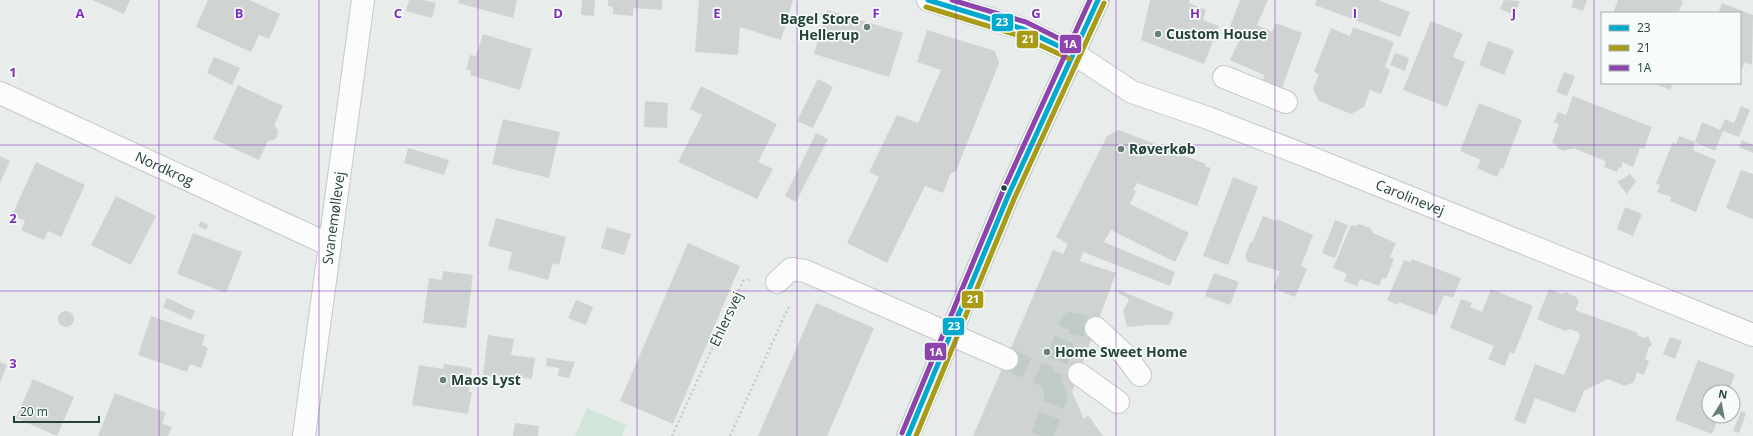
<svg xmlns="http://www.w3.org/2000/svg" width="1753" height="436" font-family="'Open Sans',sans-serif">
<style>
.green{fill:#d1e6d8}
.building{fill:#cfd4d2}
.lines{fill:none;stroke-linecap:round;stroke-linejoin:round}
.minor-tunnel{stroke:#c1cbc8;stroke-width:22;stroke-dasharray:22 11;stroke-linecap:butt}
.minor-casing{stroke:#c5cac8;stroke-width:24}
.major-casing{stroke:#c3ccc9;stroke-width:24}
.path{stroke:#c3ccca;stroke-width:2.5;stroke-dasharray:2 3;stroke-linecap:butt}
.minor{stroke:#fcfcfc;stroke-width:22}
.major{stroke:#cfd7d5;stroke-width:22}
.bus-1-casing{stroke:#f7fbf9;stroke-width:8}
.bus-2-casing{stroke:#f7fbf9;stroke-width:8}
.bus-3-casing{stroke:#f7fbf9;stroke-width:8}
.bus-1{stroke:#00a9ce;stroke-width:5}
.bus-2{stroke:#a79b17;stroke-width:5}
.bus-3{stroke:#8e44ad;stroke-width:5}
.grid{fill:none;stroke:#7b2cbf;stroke-width:1;stroke-opacity:0.55}
.poi-dot{fill:#697e78;stroke:#f7fbf9;stroke-width:1.5}
.bus-dot{fill:#24423a;stroke:#f7fbf9;stroke-width:1.5}
.labels{text-anchor:middle;stroke-width:3.5;stroke-linejoin:round;paint-order:stroke}
.poi-label{font-size:14px;font-weight:bold;fill:#24423a;stroke:#f7fbf9;text-anchor:start}
.street-label{font-size:14px;fill:#24423a;stroke:#f7fbf9}
.grid-label{font-size:13px;text-anchor:middle;font-weight:bold;fill:#7b2cbf;stroke:#f7fbf9;stroke-width:3.5;stroke-linejoin:round;paint-order:stroke}
.line-badge{stroke:#f7fbf9;stroke-width:1.5}
.badge-label{font-size:11px;text-anchor:middle;font-weight:bold;fill:#fff}
</style>
<rect width="100%" height="100%" fill="#e8edeb"/>
<path class="green" d="M 587,408 L 626,425 L 622,436 L 575,436 Z"/>
<path class="building" d="M 92,0 L 130,0 L 124,14 Z
M 208,0 L 249,0 L 280,14 L 269,39 L 259,35 L 251,52 L 196,27 Z
M 409,0 L 424,0 L 436,3 L 432,18 L 406,11 Z
M 459,0 L 517,0 L 513,18 L 458,3 Z
M 582,0 L 595,0 L 594,16 L 581,15 Z
M 608,0 L 662,0 L 662,10 L 633,8 L 633,16 L 613,14 L 613,7 L 608,6 Z
M 699,0 L 793,0 L 781,40 L 740,27 L 738,55 L 695,52 Z
M 1150,0 L 1190,0 L 1189,3 L 1206,10 L 1203,20 L 1219,26 L 1204,64 L 1141,40 Z
M 1240,0 L 1268,0 L 1257,25 L 1272,32 L 1276,23 L 1302,33 L 1282,88 L 1263,80 L 1264,75 L 1230,60 L 1242,34 L 1229,29 Z
M 1317,0 L 1378,0 L 1410,12 L 1400,37 L 1315,5 Z
M 1504,0 L 1520,1 L 1514,15 L 1500,9 Z
M 1574,0 L 1587,0 L 1583,11 L 1571,7 Z
M 1618,0 L 1680,0 L 1683,2 L 1679,11 L 1674,13 L 1613,13 Z
M 1722,3 L 1753,15 L 1752,65 L 1745,62 L 1742,69 L 1740,68 L 1740,13 L 1718,13 Z
M 827,10 L 903,33 L 889,77 L 814,54 Z
M 1431,21 L 1463,34 L 1453,57 L 1465,62 L 1447,107 L 1403,90 Z
M 1353,27 L 1394,42 L 1385,67 L 1390,70 L 1381,94 L 1370,90 L 1364,107 L 1351,114 L 1319,101 L 1313,89 L 1319,74 L 1314,72 L 1331,28 L 1350,36 Z
M 927,30 L 995,51 L 999,63 L 956,171 L 951,173 L 943,193 L 925,186 L 887,263 L 847,243 L 879,177 L 869,172 L 897,115 L 918,123 L 941,70 L 917,62 Z
M 483,34 L 532,49 L 520,90 L 470,75 L 471,71 L 466,69 L 470,55 L 476,56 Z
M 1488,41 L 1514,50 L 1504,75 L 1479,65 Z
M 1395,53 L 1409,58 L 1405,71 L 1390,65 Z
M 214,57 L 240,68 L 232,85 L 207,73 Z
M 1564,72 L 1575,76 L 1567,96 L 1556,92 Z
M 818,79 L 833,87 L 813,128 L 797,121 Z
M 1654,83 L 1673,83 L 1670,90 Z
M 238,85 L 283,106 L 274,125 L 278,131 L 277,137 L 274,140 L 268,141 L 259,160 L 213,139 Z
M 701,86 L 777,124 L 758,162 L 773,169 L 757,199 L 678,162 L 702,115 L 690,109 Z
M 1573,96 L 1652,127 L 1644,149 L 1640,148 L 1633,167 L 1622,162 L 1622,168 L 1619,167 L 1617,172 L 1604,167 L 1606,162 L 1603,160 L 1573,148 L 1572,150 L 1569,149 L 1565,151 L 1557,148 L 1556,144 L 1552,143 L 1559,124 L 1554,122 L 1558,112 L 1566,115 Z
M 645,101 L 668,103 L 667,128 L 644,127 Z
M 1479,103 L 1522,120 L 1503,169 L 1501,168 L 1497,177 L 1477,168 L 1481,160 L 1460,151 Z
M 1741,106 L 1750,110 L 1739,137 L 1723,131 L 1715,151 L 1695,142 L 1702,122 L 1720,130 L 1725,119 L 1734,123 Z
M 503,119 L 560,132 L 549,178 L 492,164 Z
M 1119,130 L 1206,164 L 1205,166 L 1211,168 L 1197,206 L 1137,183 L 1133,190 L 1136,191 L 1130,204 L 1189,233 L 1175,262 L 1111,230 L 1104,242 L 1175,272 L 1170,286 L 1083,252 L 1080,261 L 1116,273 L 1072,392 L 1084,419 L 1088,415 L 1103,436 L 973,436 L 1053,250 L 1063,254 L 1068,244 L 1056,237 L 1107,136 Z
M 816,133 L 828,139 L 796,202 L 785,196 Z
M 1679,136 L 1695,142 L 1693,150 L 1716,160 L 1696,212 L 1670,201 L 1671,197 L 1657,192 L 1660,185 L 1656,184 L 1673,142 L 1676,144 Z
M 1742,140 L 1753,145 L 1753,153 L 1739,147 Z
M 408,148 L 449,160 L 444,175 L 404,163 Z
M 0,156 L 10,161 L 0,183 Z
M 36,162 L 85,185 L 61,237 L 48,231 L 44,240 L 21,230 L 25,221 L 12,215 Z
M 1741,170 L 1753,174 L 1753,219 L 1726,208 Z
M 1630,174 L 1636,181 L 1627,194 L 1617,182 Z
M 1233,177 L 1258,187 L 1228,265 L 1203,256 Z
M 116,196 L 156,216 L 131,265 L 91,245 Z
M 1625,207 L 1642,214 L 1633,236 L 1617,229 Z
M 1263,216 L 1276,221 L 1277,219 L 1313,235 L 1301,266 L 1307,269 L 1295,297 L 1273,288 L 1280,271 L 1248,262 L 1245,256 L 1250,243 L 1253,241 Z
M 496,218 L 566,237 L 559,265 L 553,263 L 548,280 L 508,269 L 512,252 L 488,246 Z
M 1335,220 L 1348,225 L 1335,258 L 1322,253 Z
M 201,221 L 208,225 L 206,230 L 198,226 Z
M 1359,224 L 1370,228 L 1373,233 L 1396,243 L 1390,257 L 1394,259 L 1386,279 L 1382,278 L 1379,286 L 1360,279 L 1357,286 L 1344,281 L 1347,274 L 1333,268 L 1351,225 L 1355,226 Z
M 607,227 L 631,234 L 624,255 L 601,248 Z
M 193,233 L 242,252 L 226,293 L 177,274 Z
M 688,243 L 740,266 L 673,424 L 620,401 Z
M 1412,259 L 1461,278 L 1453,298 L 1444,295 L 1435,316 L 1399,302 L 1398,305 L 1387,300 L 1404,260 L 1411,262 Z
M 443,271 L 473,275 L 466,328 L 423,323 L 429,278 L 442,280 Z
M 1214,273 L 1239,282 L 1230,305 L 1205,296 Z
M 1491,289 L 1533,306 L 1514,354 L 1510,352 L 1505,366 L 1488,359 L 1494,346 L 1450,328 L 1461,299 L 1472,303 L 1470,307 L 1482,312 Z
M 1549,289 L 1562,294 L 1566,292 L 1576,297 L 1579,302 L 1575,310 L 1638,333 L 1637,335 L 1645,338 L 1648,336 L 1652,345 L 1649,347 L 1645,359 L 1649,361 L 1644,375 L 1637,372 L 1634,382 L 1625,386 L 1608,379 L 1584,391 L 1575,413 L 1535,398 L 1525,424 L 1514,420 L 1535,364 L 1564,375 L 1580,336 L 1578,332 L 1570,329 L 1565,331 L 1537,319 Z
M 1119,290 L 1174,313 L 1169,325 L 1147,325 L 1127,327 L 1123,310 L 1128,302 L 1128,298 L 1118,293 Z
M 167,298 L 195,311 L 191,320 L 163,307 Z
M 576,300 L 593,307 L 586,325 L 568,318 Z
M 816,303 L 874,328 L 827,436 L 758,436 Z
M58 319a8 8 0 1 1 16 0a8 8 0 1 1-16 0Z
M 151,316 L 205,335 L 202,345 L 208,348 L 201,368 L 190,364 L 187,372 L 138,355 Z
M 488,335 L 514,339 L 511,355 L 535,358 L 532,379 L 509,375 L 508,378 L 483,375 Z
M 1670,337 L 1682,341 L 1675,359 L 1663,354 Z
M 547,358 L 575,362 L 569,378 L 558,376 L 559,368 L 546,366 Z
M 1698,360 L 1735,374 L 1728,392 L 1709,392 L 1709,416 L 1719,416 L 1712,434 L 1675,420 Z
M 0,362 L 7,365 L 0,383 Z
M 444,364 L 472,368 L 469,392 L 472,392 L 468,414 L 412,405 L 419,365 L 443,369 Z
M 33,379 L 74,397 L 57,436 L 16,418 Z
M 115,393 L 166,413 L 162,423 L 172,427 L 168,436 L 98,436 Z
M 1741,411 L 1746,413 L 1739,433 L 1733,431 Z
M 515,423 L 539,426 L 538,436 L 513,436 Z"/>
<g class="lines">
<path class="minor-tunnel" d="M 1007,359 L 1050,378 L 1071,323 L 1096,328
M 1042,436 L 1056,398 L 1050,378"/>
<g class="minor-casing">
<g id="minor">
<path id="s1" d="M 928,0 L 1023,29 L 1073,53 L 1132,92 L 1208,118 L 1314,159 L 1753,335"/>
<path d="M 1224,77 L 1286,102"/>
<path id="s2" d="M 0,93 L 330,245"/>
<path d="M 777,282 L 791,269 L 805,271 L 1007,359"/>
<path d="M 1096,328 L 1125,355 L 1140,375"/>
<path d="M 1079,374 L 1118,402"/>
<path id="s3" d="M 304,436 L 363,0"/>
</g>
</g>
<g class="major-casing">
<path id="major" d="M 908,436 L 1008,196 L 1098,0"/>
</g>
<path class="path" d="M 672,436 L 743,281 L 752,279
M 730,436 L 789,306"/>
<use href="#minor" class="minor"/>
<use href="#major" class="major"/>
<g class="bus-1-casing">
<path id="bus-1" d="M 928,0 L 1023,29 L 1073,53
M 908,436 L 1008,196 L 1098,0"/>
</g>
<g class="bus-2-casing">
<path id="bus-2" d="M 926,7 L 1020,36 L 1070,59
M 916,436 L 1014,199 L 1104,3"/>
</g>
<g class="bus-3-casing">
<path id="bus-3" d="M 952,0 L 1026,22 L 1076,47
M 902,433 L 1002,193 L 1090,0"/>
</g>
<use href="#bus-1" class="bus-1"/>
<use href="#bus-2" class="bus-2"/>
<use href="#bus-3" class="bus-3"/>
</g>
<path class="grid" d="M 159,0 L 159,436M 319,0 L 319,436M 478,0 L 478,436M 637,0 L 637,436M 797,0 L 797,436M 956,0 L 956,436M 1116,0 L 1116,436M 1275,0 L 1275,436M 1434,0 L 1434,436M 1594,0 L 1594,436M 0,145 L 1753,145M 0,291 L 1753,291"/>
<g class="poi-dot">
<circle cx="867" cy="27" r="4"/>
<circle cx="1158" cy="34" r="4"/>
<circle cx="1121" cy="149" r="4"/>
<circle cx="1047" cy="352" r="4"/>
<circle cx="443" cy="380" r="4"/>
</g>
<circle class="bus-dot" cx="1004" cy="188" r="3.5"/>
<g class="labels">
<g class="poi-label">
<text x="859" y="24" text-anchor="end">Bagel Store<tspan x="859" dy="16">Hellerup</tspan></text>
<text x="1166" y="39">Custom House</text>
<text x="1129" y="154">Røverkøb</text>
<text x="1055" y="357">Home Sweet Home</text>
<text x="451" y="385">Maos Lyst</text>
</g>
<g class="street-label">
<text dy="5" stroke="none"><textPath href="#s2" startOffset="181">Nordkrog</textPath></text>
<text dy="5" stroke="none"><textPath href="#s1" startOffset="523">Carolinevej</textPath></text>
<text dy="5" stroke="none"><textPath href="#s3" startOffset="220">Svanemøllevej</textPath></text>
<text transform="translate(726 319) rotate(-65)" y="5">Ehlersvej</text>
</g>
</g>
<g class="grid-label">
<text x="80" y="18">A</text>
<text x="239" y="18">B</text>
<text x="398" y="18">C</text>
<text x="558" y="18">D</text>
<text x="717" y="18">E</text>
<text x="876" y="18">F</text>
<text x="1036" y="18">G</text>
<text x="1195" y="18">H</text>
<text x="1355" y="18">I</text>
<text x="1514" y="18">J</text>
<text x="13" y="77">1</text>
<text x="13" y="223">2</text>
<text x="13" y="368">3</text>
</g>
<g class="line-badge">
<rect x="991" y="13" width="23" height="19" rx="4" fill="#00a9ce"/>
<rect x="1016" y="30" width="23" height="19" rx="4" fill="#a79b17"/>
<rect x="1059" y="34" width="23" height="20" rx="4" fill="#8e44ad"/>
<rect x="961" y="290" width="23" height="19" rx="4" fill="#a79b17"/>
<rect x="942" y="317" width="23" height="19" rx="4" fill="#00a9ce"/>
<rect x="924" y="342" width="23" height="19" rx="4" fill="#8e44ad"/>
</g>
<g class="badge-label">
<text x="1002" y="26">23</text>
<text x="1028" y="43">21</text>
<text x="1070" y="48">1A</text>
<text x="973" y="303">21</text>
<text x="954" y="330">23</text>
<text x="936" y="356">1A</text>
</g>
<rect x="1601" y="12" width="140" height="72" fill="#f7fbf9" stroke="#a3b1ad"/>
<rect x="1609" y="25" width="20" height="6" fill="#00a9ce" stroke="#a3b1ad"/>
<text x="1637" y="32" font-size="12" fill="#24423a">23</text>
<rect x="1609" y="45" width="20" height="6" fill="#a79b17" stroke="#a3b1ad"/>
<text x="1637" y="52" font-size="12" fill="#24423a">21</text>
<rect x="1609" y="65" width="20" height="6" fill="#8e44ad" stroke="#a3b1ad"/>
<text x="1637" y="72" font-size="12" fill="#24423a">1A</text>
<g transform="translate(1721 404) rotate(11)"><circle r="19" fill="#f7fbf9" stroke="#a3b1ad"/>
<path d="M0-3L7 15L0 10L-7 15Z" fill="#697e78"/>
<text y="-6" font-size="11" font-weight="bold" text-anchor="middle" fill="#24423a">N</text>
</g>
<path d="M14 416v6h85v-6" fill="none" stroke="#24423a" stroke-width="2"/>
<text x="20" y="416" font-size="12" fill="#24423a" stroke="#f7fbf9" stroke-width="3" paint-order="stroke">20 m</text>
</svg>
